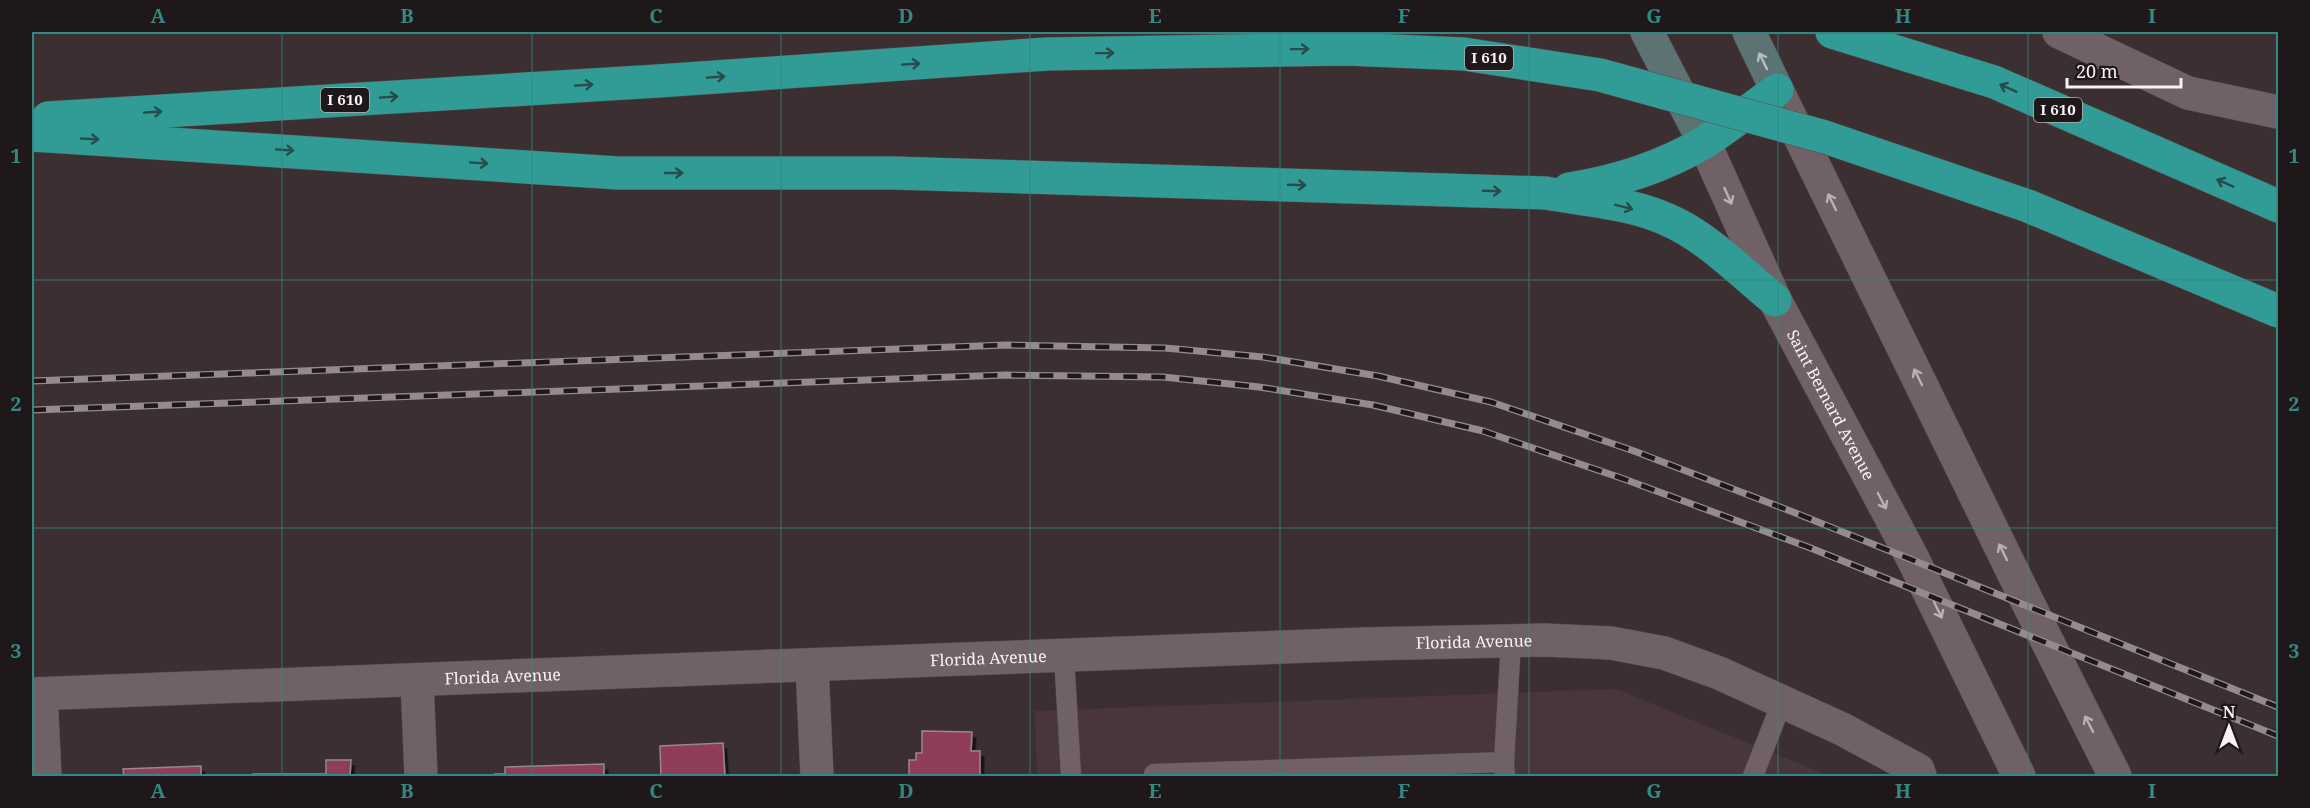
<svg xmlns="http://www.w3.org/2000/svg" width="2310" height="808" font-family="'Noto Serif',serif">
<style>
.built{fill:#49363b}
.building{fill:#8f3e59;stroke:#97888c;stroke-width:1.5;filter:url(#shadow)}
.lines{fill:none;stroke-linecap:round;stroke-linejoin:round}
.service-casing{stroke:#564b4d;stroke-width:21}
.minor-casing{stroke:#564b4d;stroke-width:34}
.tertiary-casing{stroke:#564b4d;stroke-width:34}
.secondary-casing{stroke:#564b4d;stroke-width:34}
.motorway-casing{stroke:#564b4d;stroke-width:34}
.service{stroke:#6f6165;stroke-width:20}
.minor{stroke:#6f6165;stroke-width:33}
.tertiary{stroke:#6f6165;stroke-width:33}
.secondary{stroke:#5c7273;stroke-width:33}
.motorway{stroke:#319b95;stroke-width:33}
.rail-casing{stroke:#958b8d;stroke-width:7}
.rail{stroke:#1e181a;stroke-width:4.5;stroke-dasharray:14;stroke-linecap:butt}
.motorway-bridge-casing{stroke:#564b4d;stroke-width:34;stroke-linecap:butt}
.motorway-bridge{stroke:#319b95;stroke-width:33}
.oneway{stroke:#264c4b}
.oneway2{stroke:#babebf}
.oneway3{stroke:#bbb0b3}
.grid{fill:none;stroke:#328882;stroke-width:1.5;stroke-opacity:0.55}
.labels{text-anchor:middle;stroke-width:4.5;stroke-linejoin:round;paint-order:stroke}
.shield{fill:#1e181a;stroke:#b7b0b1;stroke-width:1.5}
.shield-label{font-size:15px;font-weight:bold;fill:#f9f1f2}
.street-label{font-size:16px;fill:#f9f1f2;stroke:#1e181a}
.neatline{fill:none;stroke:#328882;stroke-width:2}
.grid-label{font-size:20px;text-anchor:middle;font-weight:bold;fill:#328882}
</style>
<defs>
<filter id="shadow"><feDropShadow dx="3.5" dy="6" stdDeviation="0" flood-color="#0009"/></filter>
</defs>
<rect width="100%" height="100%" fill="#3b2f32"/>
<path class="built" d="M 1616,689 L 1829,776 L 1037,776 L 1035,711 Z"/>
<path class="building" d="M 922,731 L 972,732 L 971,751 L 980,751 L 980,776 L 909,776 L 909,760 L 916,760 L 916,753 L 922,753 Z
M 723,743 L 725,776 L 661,776 L 660,746 Z
M 326,760 L 351,760 L 350,776 L 253,776 L 253,774 L 326,774 Z
M 604,764 L 604,776 L 495,776 L 495,774 L 505,774 L 505,767 Z
M 201,766 L 201,776 L 124,776 L 123,769 Z"/>
<g class="lines">
<g class="service-casing">
<path id="service" d="M 1064,656 L 1071,776
M 1504,762 L 1511,641
M 1154,776 L 1154,774 L 1504,762 L 1505,776
M 1753,776 L 1782,702"/>
</g>
<g class="minor-casing">
<g id="minor">
<path d="M 2059,32 L 2188,93 L 2278,112"/>
<path d="M 812,666 L 817,776"/>
<path d="M 417,680 L 421,776"/>
<path id="s1" d="M 32,694 L 1364,644 L 1544,640 L 1611,643 L 1664,653 L 1719,673 L 1842,729 L 1918,770 L 1920,776"/>
<path d="M 41,694 L 45,776"/>
</g>
</g>
<g class="tertiary-casing">
<g id="tertiary">
<path d="M 1777,90 L 2029,605 L 2115,776"/>
<path id="s2" d="M 1704,142 L 1775,300 L 1912,557 L 2019,776"/>
</g>
</g>
<g class="secondary-casing">
<path id="secondary" d="M 1647,32 L 1704,142
M 1749,32 L 1777,90"/>
</g>
<g class="motorway-casing">
<path id="motorway" d="M 1832,32 L 1994,82 L 2278,206
M 48,118 L 658,81
M 32,135 L 618,173 L 893,173 L 1546,193 C 1586,200 1631,203 1668,220 C 1706,236 1743,274 1775,300
M 1569,189 C 1615,182 1664,166 1705,142 C 1730,126 1753,107 1777,90"/>
</g>
<use href="#service" class="service"/>
<use href="#minor" class="minor"/>
<use href="#tertiary" class="tertiary"/>
<use href="#secondary" class="secondary"/>
<use href="#motorway" class="motorway"/>
<g class="rail-casing">
<path id="rail" d="M 32,381 L 1006,345 L 1165,348 L 1263,357 L 1378,376 L 1491,402 L 1634,451 L 1793,512 L 2278,707
M 32,410 L 1006,375 L 1163,377 L 1259,387 L 1373,405 L 1483,431 L 1624,479 L 1808,547 L 2278,736"/>
</g>
<use href="#rail" class="rail"/>
<g class="motorway-bridge-casing">
<path id="motorway-bridge" d="M 658,81 L 1047,54 L 1347,49 L 1464,54 L 1600,75 L 1825,137 L 2028,206 L 2278,311"/>
</g>
<use href="#motorway-bridge" class="motorway-bridge"/>
</g>
<defs><path id="oneway-shaft" d="M-6 0H5M1.5-3L5.5 0L1.5 3" fill="none" stroke-width="1.6" stroke-linecap="round" stroke-linejoin="round" transform="scale(1.5)"/></defs>
<g class="oneway">
<use href="#oneway-shaft" transform="translate(1300 49) rotate(-1)"/>
<use href="#oneway-shaft" transform="translate(1105 53) rotate(-1)"/>
<use href="#oneway-shaft" transform="translate(911 64) rotate(-4)"/>
<use href="#oneway-shaft" transform="translate(716 77) rotate(-4)"/>
<use href="#oneway-shaft" transform="translate(584 85) rotate(-4)"/>
<use href="#oneway-shaft" transform="translate(2008 88) rotate(-156)"/>
<use href="#oneway-shaft" transform="translate(389 97) rotate(-4)"/>
<use href="#oneway-shaft" transform="translate(153 112) rotate(-4)"/>
<use href="#oneway-shaft" transform="translate(90 139) rotate(3)"/>
<use href="#oneway-shaft" transform="translate(285 150) rotate(4)"/>
<use href="#oneway-shaft" transform="translate(479 163) rotate(4)"/>
<use href="#oneway-shaft" transform="translate(674 173)"/>
<use href="#oneway-shaft" transform="translate(2225 183) rotate(-156)"/>
<use href="#oneway-shaft" transform="translate(1297 185) rotate(2)"/>
<use href="#oneway-shaft" transform="translate(1492 191) rotate(2)"/>
<use href="#oneway-shaft" transform="translate(1624 207) rotate(14)"/>
</g>
<use class="oneway2" href="#oneway-shaft" transform="translate(1763 61) rotate(-116)"/>
<g class="oneway3">
<use href="#oneway-shaft" transform="translate(1728 196) rotate(66)"/>
<use href="#oneway-shaft" transform="translate(1832 202) rotate(-116)"/>
<use href="#oneway-shaft" transform="translate(1918 377) rotate(-116)"/>
<use href="#oneway-shaft" transform="translate(1882 501) rotate(62)"/>
<use href="#oneway-shaft" transform="translate(2003 552) rotate(-116)"/>
<use href="#oneway-shaft" transform="translate(1938 610) rotate(64)"/>
<use href="#oneway-shaft" transform="translate(2089 724) rotate(-117)"/>
</g>
<path class="grid" d="M 282,32 L 282,776M 532,32 L 532,776M 781,32 L 781,776M 1030,32 L 1030,776M 1280,32 L 1280,776M 1529,32 L 1529,776M 1778,32 L 1778,776M 2028,32 L 2028,776M 32,280 L 2278,280M 32,528 L 2278,528"/>
<g class="labels">
<g class="shield">
<rect x="1465" y="46" width="48" height="24" rx="4.5"/>
<rect x="321" y="88" width="48" height="24" rx="4.5"/>
<rect x="2034" y="98" width="48" height="24" rx="4.5"/>
</g>
<g class="shield-label">
<text x="1489" y="63">I 610</text>
<text x="345" y="105">I 610</text>
<text x="2058" y="115">I 610</text>
</g>
<g class="street-label">
<text dy="6" stroke="none"><textPath href="#s2" startOffset="292">Saint Bernard Avenue</textPath></text>
<text dy="6" stroke="none"><textPath href="#s1" startOffset="1443">Florida Avenue</textPath></text>
<text dy="6" stroke="none"><textPath href="#s1" startOffset="957">Florida Avenue</textPath></text>
<text dy="6" stroke="none"><textPath href="#s1" startOffset="471">Florida Avenue</textPath></text>
</g>
</g>
<rect width="2310" height="808" fill="none" stroke="#1e181a" stroke-width="66"/>
<g transform="translate(2229 727)" stroke="#1e181a" stroke-width="4.5" paint-order="stroke">
<path d="M0-4.5L10 22L0 15L-10 22Z" fill="#f9f1f2"/>
<text y="-9" font-size="16" font-weight="bold" text-anchor="middle" fill="#f9f1f2">N</text>
</g>
<path d="M2067 78v9h114v-9" fill="none" stroke="#f9f1f2" stroke-width="3"/>
<text x="2076" y="78" font-size="18" fill="#f9f1f2" stroke="#1e181a" stroke-width="4.5" paint-order="stroke">20 m</text>
<rect x="33" y="33" width="2244" height="742" class="neatline"/>
<g class="grid-label">
<text x="158" y="23">A</text>
<text x="407" y="23">B</text>
<text x="656" y="23">C</text>
<text x="906" y="23">D</text>
<text x="1155" y="23">E</text>
<text x="1404" y="23">F</text>
<text x="1654" y="23">G</text>
<text x="1903" y="23">H</text>
<text x="2152" y="23">I</text>
<text x="16" y="163">1</text>
<text x="2294" y="163">1</text>
<text x="16" y="411">2</text>
<text x="2294" y="411">2</text>
<text x="16" y="658">3</text>
<text x="2294" y="658">3</text>
<text x="158" y="798">A</text>
<text x="407" y="798">B</text>
<text x="656" y="798">C</text>
<text x="906" y="798">D</text>
<text x="1155" y="798">E</text>
<text x="1404" y="798">F</text>
<text x="1654" y="798">G</text>
<text x="1903" y="798">H</text>
<text x="2152" y="798">I</text>
</g>
</svg>
